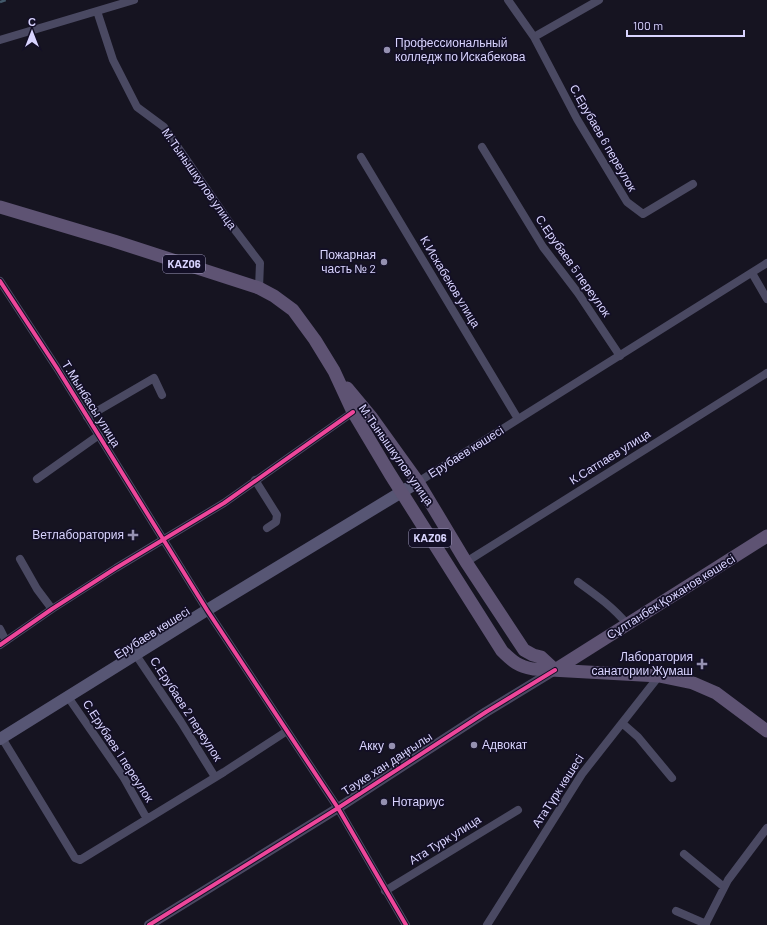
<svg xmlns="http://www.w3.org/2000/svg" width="767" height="925" font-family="Barlow,sans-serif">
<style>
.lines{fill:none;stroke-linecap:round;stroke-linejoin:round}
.minor{stroke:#4a4962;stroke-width:8}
.tertiary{stroke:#4a4962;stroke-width:10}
.secondary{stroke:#575674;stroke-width:12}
.primary{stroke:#5e5373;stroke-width:13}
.rail{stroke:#43596b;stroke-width:2.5;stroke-dasharray:6 5;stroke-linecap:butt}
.cycleway-casing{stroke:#130f26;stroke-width:6}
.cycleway{stroke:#ed469a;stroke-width:4}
.poi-dot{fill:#9591b1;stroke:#130f26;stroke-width:1.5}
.labels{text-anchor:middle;stroke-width:3.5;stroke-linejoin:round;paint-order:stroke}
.shield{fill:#130f26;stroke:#9e99be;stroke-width:1}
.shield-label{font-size:11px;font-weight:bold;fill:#d9d4ff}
.poi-label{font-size:12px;fill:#d9d4ff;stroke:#130f26;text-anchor:end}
.street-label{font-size:12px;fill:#d9d4ff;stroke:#130f26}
</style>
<rect width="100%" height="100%" fill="#161421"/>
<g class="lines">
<path class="minor" d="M 508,0 L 534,37 L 577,119 L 627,202 L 643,214 L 693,184
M 97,11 L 113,60 L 137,107 L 164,127 L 232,226 L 260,263 L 259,288
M 534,37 L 599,0
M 0,40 L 134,0
M 482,147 L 543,247 L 578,293 L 620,356
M 361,157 L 518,419
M 752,273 L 767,299
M 0,281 L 57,368 L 207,610 L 338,808 L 406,925
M 87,417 L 154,378 L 162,395
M 37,479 L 99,435
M 255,480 L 277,515 L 276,522 L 267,528
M 418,482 L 767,263
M 20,559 L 37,589 L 52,609
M 466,562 L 767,373
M 578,582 C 596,595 613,607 627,624
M 0,629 L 6,641
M 0,645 L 52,609 L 116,568 L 224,503 L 353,412
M 136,655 L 181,722 L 215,777
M 68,697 L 124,778 L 147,819
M 622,723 L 638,737 L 672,778
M 2,738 L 75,858 L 80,860 L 224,772 L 287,731
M 684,854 L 724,887
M 385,891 L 518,810
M 676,911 L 706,924
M 487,925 L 582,774 L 659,676
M 705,925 L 728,880 L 767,828"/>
<path class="tertiary" d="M 149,925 L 338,808 L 486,712 L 555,670"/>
<path class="secondary" d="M 0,739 L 207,610 L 418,482"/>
<path class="primary" d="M 0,207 L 114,241 L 259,288 L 274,296 L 293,310 L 315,340 L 334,371 L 353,412 L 390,474 L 502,651 C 513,662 518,666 533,669 L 659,676 L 693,683 L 716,693 L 767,731
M 347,388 L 372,418 L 418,482 L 466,562 L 524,650 L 533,655 L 541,657 L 555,670
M 555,670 L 767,536"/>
<path class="rail" d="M 0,2 L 6,0"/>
<g class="cycleway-casing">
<path id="cycleway" d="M 0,281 L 57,368 L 207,610 L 338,808 L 406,925
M 0,645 L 52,609 L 116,568 L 224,503 L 353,412
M 149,925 L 338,808 L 486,712 L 555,670"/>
</g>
<use href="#cycleway" class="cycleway"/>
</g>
<g class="poi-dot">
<circle cx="387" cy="50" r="4"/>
<circle cx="384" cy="262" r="4"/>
<path d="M131 529h4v4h4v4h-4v4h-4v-4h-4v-4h4z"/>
<path d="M700 658h4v4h4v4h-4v4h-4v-4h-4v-4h4z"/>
<circle cx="474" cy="745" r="4"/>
<circle cx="392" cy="746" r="4"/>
<circle cx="384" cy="802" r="4"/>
</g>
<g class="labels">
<g class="shield">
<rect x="163" y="255" width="42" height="18" rx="3"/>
<rect x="409" y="529" width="42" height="18" rx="3"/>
</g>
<g class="shield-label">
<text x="184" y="268">KАZ06</text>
<text x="430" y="542">KАZ06</text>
</g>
<g class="poi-label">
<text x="395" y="47" text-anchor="start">Профессиональный<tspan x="395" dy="14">колледж по Искабекова</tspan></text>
<text x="376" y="259">Пожарная<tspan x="376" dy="14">часть № 2</tspan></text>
<text x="124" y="539">Ветлаборатория</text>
<text x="693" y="661">Лаборатория<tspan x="693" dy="14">санатории Жумаш</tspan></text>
<text x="482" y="749" text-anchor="start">Адвокат</text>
<text x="384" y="750">Акку</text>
<text x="392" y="806" text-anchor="start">Нотариус</text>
</g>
<g class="street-label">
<text transform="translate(603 138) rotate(60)" y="4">С.Ерубаев 6 переулок</text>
<text transform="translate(199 179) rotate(55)" y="4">М.Тынышкулов улица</text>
<text transform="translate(573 266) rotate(55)" y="4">С.Ерубаев 5 переулок</text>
<text transform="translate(450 282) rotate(59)" y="4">К.Искабеков улица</text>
<text transform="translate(91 404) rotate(58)" y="4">Т.Мынбасы улица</text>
<text transform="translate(466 452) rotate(-32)" y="4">Ерубаев көшесі</text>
<text transform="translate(396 455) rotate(55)" y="4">М.Тынышкулов улица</text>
<text transform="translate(610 457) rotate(-32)" y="4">К.Сатпаев улица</text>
<text transform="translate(671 597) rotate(-32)" y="4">Сұлтанбек Қожанов көшесі</text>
<text transform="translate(152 633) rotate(-32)" y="4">Ерубаев көшесі</text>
<text transform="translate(186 709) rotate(57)" y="4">С.Ерубаев 2 переулок</text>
<text transform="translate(118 751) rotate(57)" y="4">С.Ерубаев 1 переулок</text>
<text transform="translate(387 764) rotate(-33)" y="4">Тәуке хан даңғылы</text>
<text transform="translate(558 791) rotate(-57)" y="4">АтаТүрк көшесі</text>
<text transform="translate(445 840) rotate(-32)" y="4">Ата Турк улица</text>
</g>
</g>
<g transform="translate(32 32)" stroke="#130f26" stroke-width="3" paint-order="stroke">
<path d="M0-3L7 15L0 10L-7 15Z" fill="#d9d4ff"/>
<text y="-6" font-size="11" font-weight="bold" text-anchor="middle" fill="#d9d4ff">С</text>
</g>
<path d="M627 30v6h117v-6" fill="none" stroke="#d9d4ff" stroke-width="2"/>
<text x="633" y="30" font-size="12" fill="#d9d4ff" stroke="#130f26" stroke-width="3" paint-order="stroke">100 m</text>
</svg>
